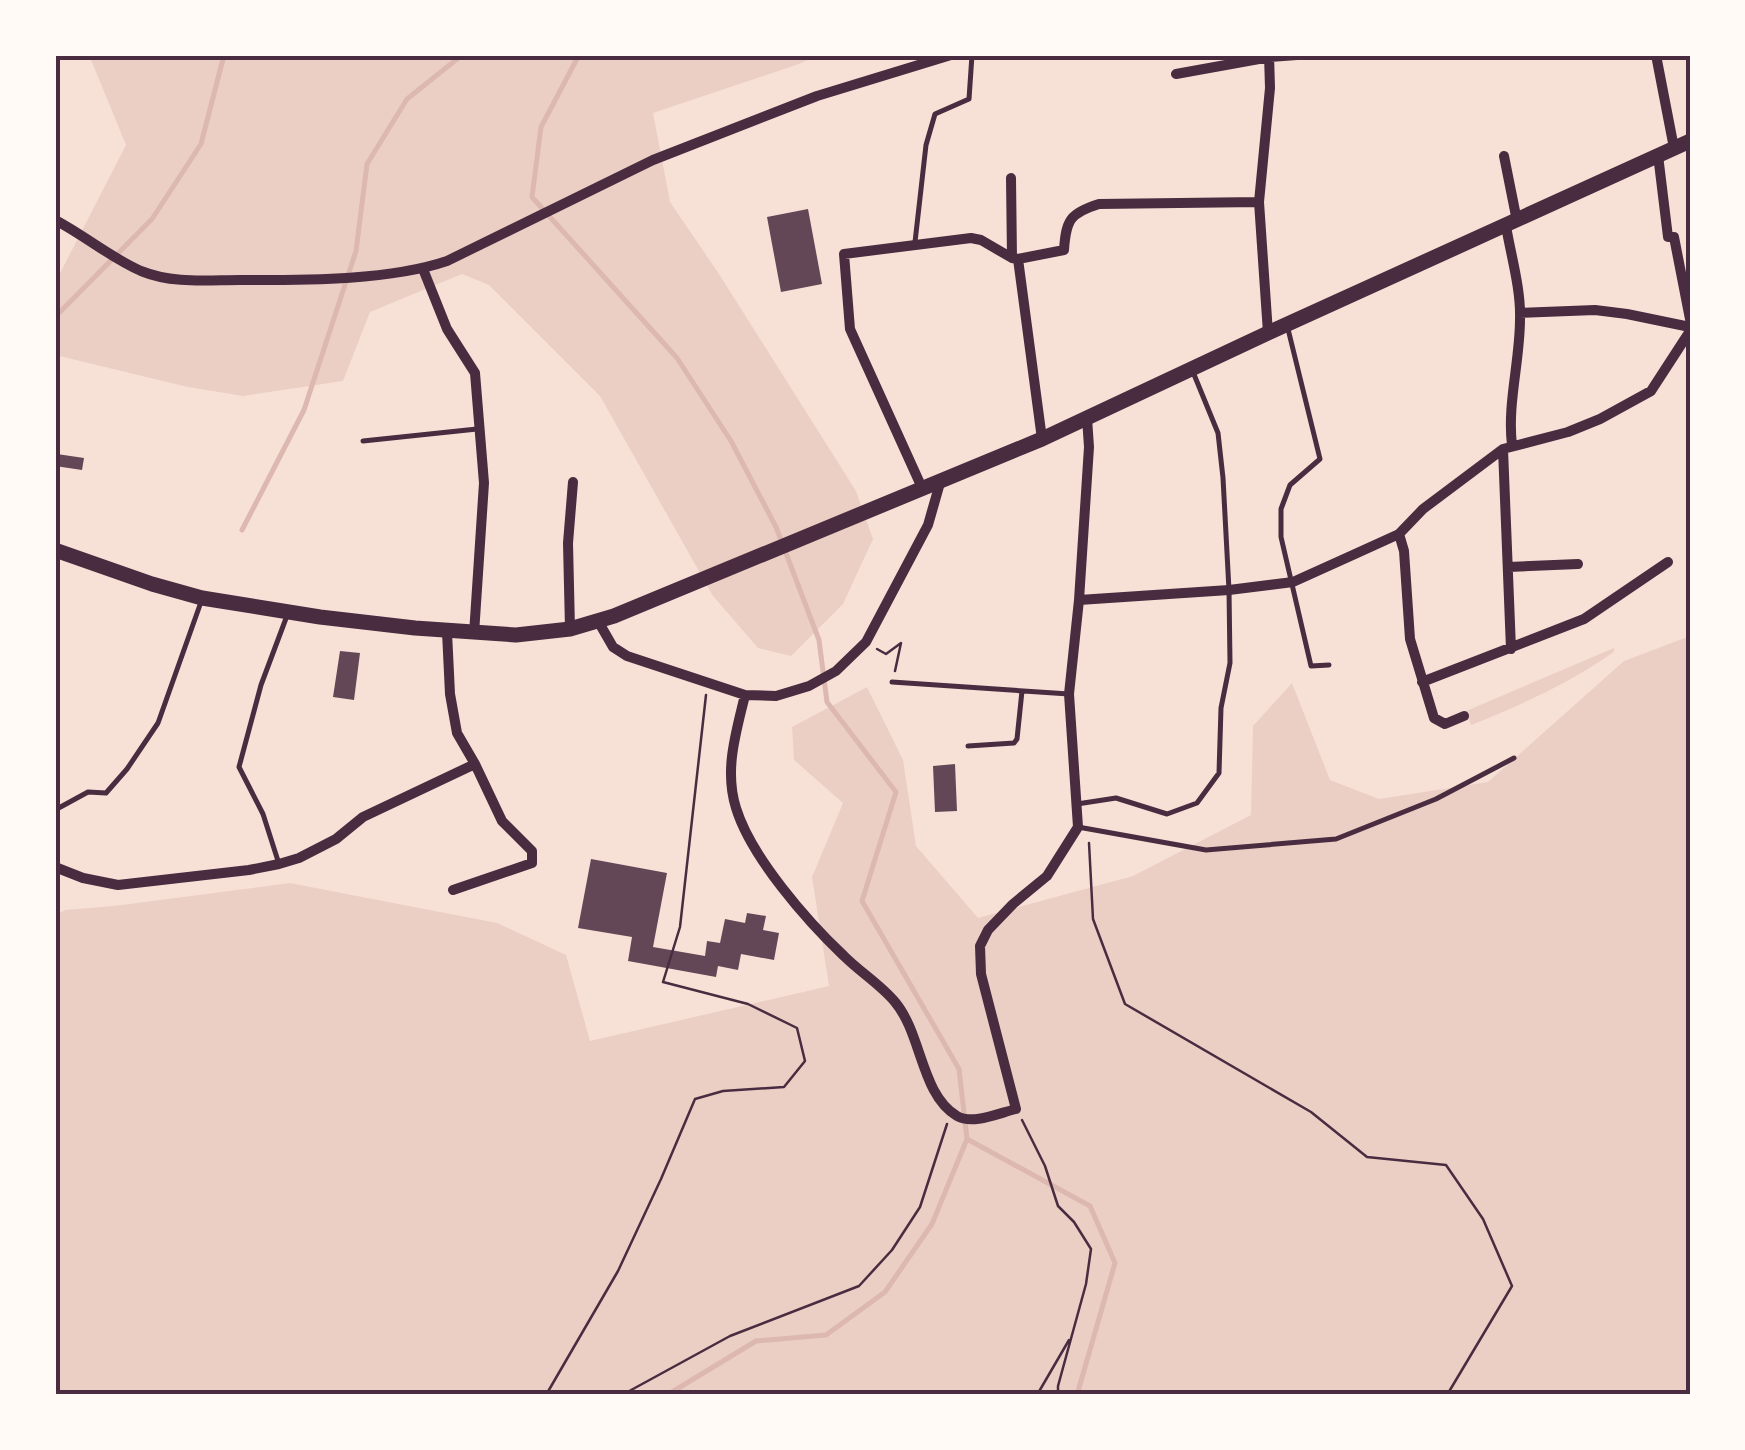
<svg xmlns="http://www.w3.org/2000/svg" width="1745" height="1450" font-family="Lato,sans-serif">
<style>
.green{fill:#ebcfc5}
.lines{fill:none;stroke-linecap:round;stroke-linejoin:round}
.stream{stroke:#dcb8b0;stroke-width:5}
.building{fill:#644757}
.path{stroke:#4a2c40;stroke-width:2.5}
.service{stroke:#4a2c40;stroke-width:5}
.minor{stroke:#4a2c40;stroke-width:10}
.primary{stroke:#4a2c40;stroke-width:15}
.neatline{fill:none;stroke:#4a2c40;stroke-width:4}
</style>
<rect width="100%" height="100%" fill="#f7e1d7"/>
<path class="green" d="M 89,55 L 817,55 L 799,64 L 653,113 L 670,202 L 719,274 L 856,491 L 873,539 L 843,604 L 791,656 L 758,648 L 713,596 L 600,396 L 489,285 L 462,274 L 370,312 L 343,381 L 243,396 L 188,387 L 55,355 L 55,283 L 126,145 Z
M 1690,636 L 1690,1395 L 55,1395 L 55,915 L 65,910 L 114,906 L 290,883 L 497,923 L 566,955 L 590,1041 L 829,986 L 812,877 L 843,803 L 794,760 L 792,727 L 867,687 L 903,760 L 916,846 L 978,918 L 1133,876 L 1251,815 L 1253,726 L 1292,683 L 1330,780 L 1379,799 L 1488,782 L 1624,661 Z
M 1614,648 L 1614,652 C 1569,683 1522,705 1471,725 L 1466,711 Z"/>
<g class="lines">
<path class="stream" d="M 579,55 L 541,127 L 532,197 L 677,358 L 731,441 L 776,527 L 819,640 L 827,702 L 896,792 L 862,901 L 959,1069 L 967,1139 L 1090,1206 L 1115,1263 L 1077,1395
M 55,317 L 152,219 L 201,144 L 224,55
M 242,530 L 304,410 L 356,251 L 367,164 L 407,99 L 462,55
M 667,1395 L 756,1341 L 826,1335 L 885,1292 L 932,1224 L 967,1139"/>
</g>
<path class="building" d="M 808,209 L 822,284 L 781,292 L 767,217 Z
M 57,454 L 84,458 L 82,470 L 55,466 Z
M 340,651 L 360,653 L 354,700 L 333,697 Z
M 955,764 L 957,811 L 935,812 L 933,766 Z
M 591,859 L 667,873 L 653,947 L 705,956 L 707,941 L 720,943 L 725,919 L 745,923 L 747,913 L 766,916 L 763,930 L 779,933 L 774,960 L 741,954 L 738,970 L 718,966 L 716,977 L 628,961 L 632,937 L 578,928 Z"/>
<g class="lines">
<path class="path" d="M 877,649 L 886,654 L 901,643 L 895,671
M 1089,843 L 1093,919 L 1125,1004 L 1311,1112 L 1367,1157 L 1446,1165 L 1483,1219 L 1512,1286 L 1447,1395
M 1022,1120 L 1045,1166 L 1058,1206 L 1074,1222 L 1091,1249 L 1086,1284 L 1058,1386 L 1058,1395
M 546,1395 L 618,1271 L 661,1179 L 695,1099 L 723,1091 L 784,1087 L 805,1061 L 797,1028 L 748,1004 L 663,982 L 680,927 L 706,695
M 622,1395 L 730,1336 L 859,1286 L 892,1250 L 920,1207 L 947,1124
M 1037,1395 L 1069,1340"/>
<path class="service" d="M 915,242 L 926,145 L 935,114 L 969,99 L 972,55
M 1288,329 L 1320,459 L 1290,485 L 1281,509 L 1281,537 L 1311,666 L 1329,665
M 363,441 L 477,429
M 892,682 L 1069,694
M 968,746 L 1014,743 L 1017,739 L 1022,691
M 1077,804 L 1116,798 L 1167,814 L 1197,803 L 1219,773 L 1221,708 L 1230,663 L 1229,590 L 1223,478 L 1218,433 L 1193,372
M 55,810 L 88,792 L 106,793 L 127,769 L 158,723 L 201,602
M 1078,827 L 1206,850 L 1336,839 L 1436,799 L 1514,758
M 279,864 L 263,814 L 239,767 L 261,685 L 288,613"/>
<path class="minor" d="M 1656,55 L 1674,148
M 1176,74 L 1270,57 L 1297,55
M 1658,155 L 1668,237 L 1674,237 L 1690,319
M 1504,156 L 1517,221
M 1011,178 L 1012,258
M 55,220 C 84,235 111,258 141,271 C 173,284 207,280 240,280 C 303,280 388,281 447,261 L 653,160 L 817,96 L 951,55
M 1506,226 C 1511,256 1521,289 1520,319 C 1520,361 1507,404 1512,445
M 1018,259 L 1042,439
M 423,269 L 447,329 L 475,373 L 484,483 L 474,634
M 1520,313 L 1595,310 L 1627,314 L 1690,327
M 1268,333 L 1259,202 L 1270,88 L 1269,55
M 1503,449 L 1511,649
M 923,490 L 850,329 L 844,254 L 971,238 L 981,240 L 1012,258 L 1018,259 L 1064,250 C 1066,220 1070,213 1099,204 L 1259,202
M 1399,534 L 1404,551 L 1410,639 L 1434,718 L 1445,724 L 1464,716
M 1509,567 L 1578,564
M 1079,600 L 1229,590 L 1293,582 L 1355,554 L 1399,534 L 1423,509 L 1503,449 L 1568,432 L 1600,419 L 1651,391 L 1690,331
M 598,621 L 613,647 L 627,656 L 745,695 L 776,696 L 809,686 L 836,671 L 866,642 L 928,525 L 940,483
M 570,629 L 568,543 L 573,482
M 1422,682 L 1584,619 L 1668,562
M 745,695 C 736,733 724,770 736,808 C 751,857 807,921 844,956 C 860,972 881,985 895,1002 C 922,1034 921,1095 957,1116 C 973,1125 999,1113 1016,1109 L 981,974 L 980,946 L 988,930 L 1013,904 L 1047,876 L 1078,827 L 1069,694 L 1079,600 L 1089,447 L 1087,418
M 55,867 L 83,878 L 118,885 L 249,870 L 279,864 L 299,858 L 336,839 L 363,817 L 475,764 L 457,733 L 450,694 L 447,632
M 453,890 L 532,863 L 532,851 L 502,821 L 475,764"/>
<path class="primary" d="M 55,550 L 152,584 L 202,598 L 320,617 L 415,628 L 516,635 L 570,629 L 614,616 L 1042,439 L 1268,333 L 1690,141"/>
</g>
<rect width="1745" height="1450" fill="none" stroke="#fffaf5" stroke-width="115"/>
<rect x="58" y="58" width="1630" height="1334" class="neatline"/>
</svg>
